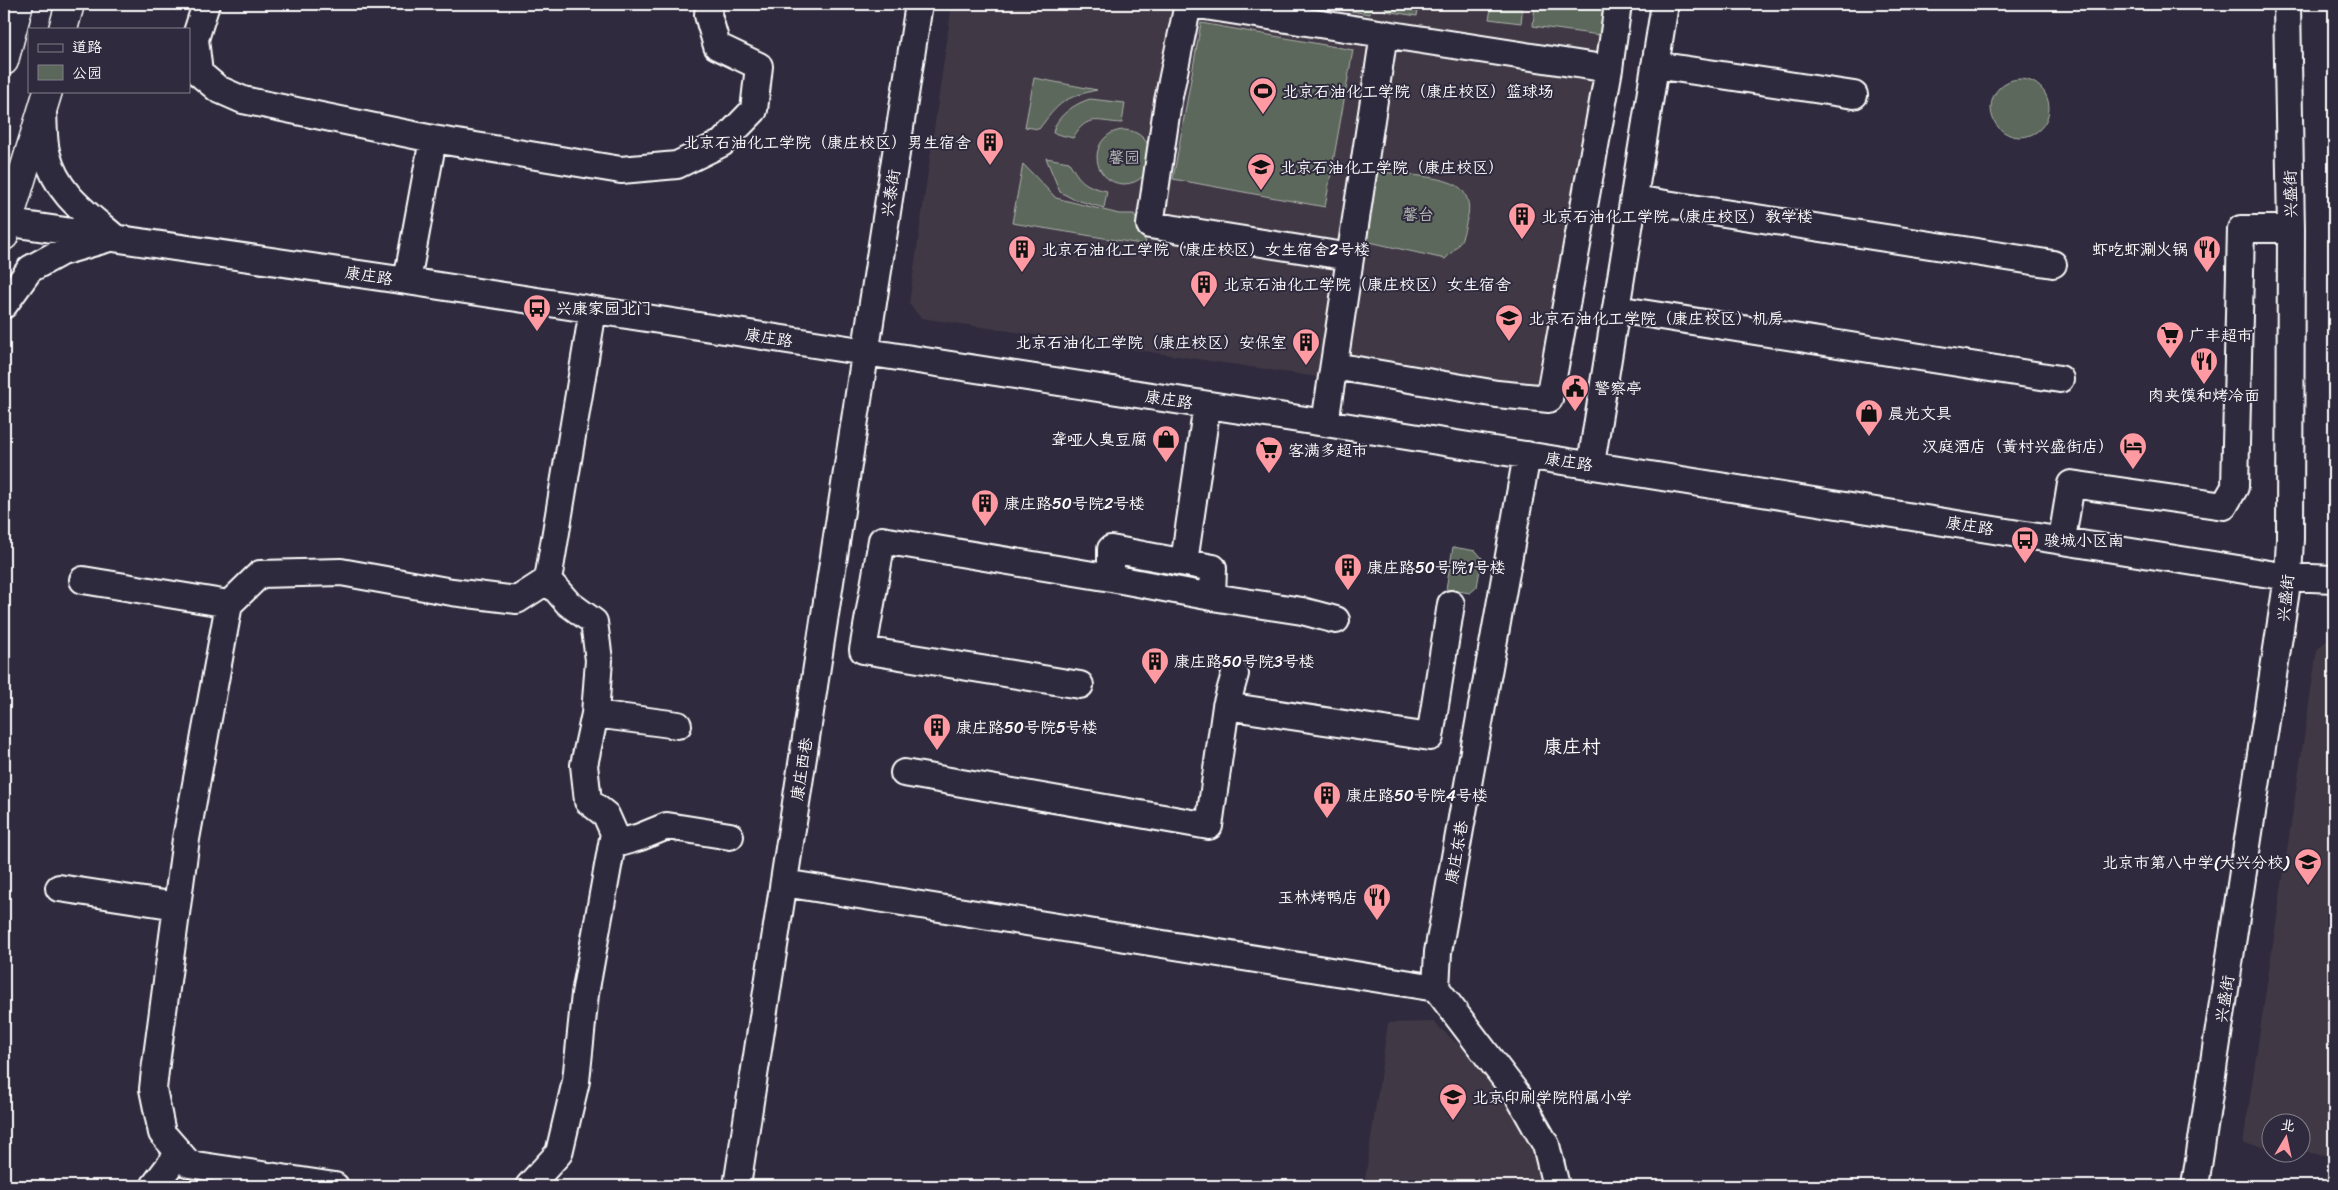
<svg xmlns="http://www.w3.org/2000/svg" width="2338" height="1190" font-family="Sriracha,'LXGW WenKai TC',sans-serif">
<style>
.built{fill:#413845}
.green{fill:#5c675b;stroke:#aeb3ad}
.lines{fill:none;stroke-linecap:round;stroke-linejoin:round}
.minor-casing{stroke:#fff;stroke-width:30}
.major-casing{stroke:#fff;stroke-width:31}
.minor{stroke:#2f2a3d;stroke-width:26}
.major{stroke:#2f2a3d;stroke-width:28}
.labels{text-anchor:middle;stroke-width:4;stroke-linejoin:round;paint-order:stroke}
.poi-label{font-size:16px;fill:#fff;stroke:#2f2a3d;text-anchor:start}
.park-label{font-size:16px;fill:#b6bbb5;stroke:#2f2a3d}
.street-label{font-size:16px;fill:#fff;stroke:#2f2a3d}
.quarter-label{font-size:19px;fill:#fff;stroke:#2f2a3d}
</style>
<rect width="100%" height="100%" fill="#2f2a3d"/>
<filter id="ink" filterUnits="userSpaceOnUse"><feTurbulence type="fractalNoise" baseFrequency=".02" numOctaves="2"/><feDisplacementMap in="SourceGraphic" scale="10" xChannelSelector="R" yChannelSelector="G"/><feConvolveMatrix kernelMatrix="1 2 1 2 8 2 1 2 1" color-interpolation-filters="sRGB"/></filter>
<g filter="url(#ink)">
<path class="built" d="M 952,4 L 1630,4 L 1620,78 L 1553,412 L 921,318 L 909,304 Z
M 2334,634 L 2334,1156 L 2301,1152 L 2300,1122 L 2270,1122 L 2270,1147 L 2243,1144 L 2317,650 Z
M 1433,1022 L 1519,1097 L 1546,1145 L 1543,1186 L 1364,1186 L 1388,1023 Z"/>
<path class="green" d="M 1305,4 L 1372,4 L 1370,14 Z
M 1386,4 L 1419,4 L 1417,16 L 1385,11 Z
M 1492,4 L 1523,4 L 1521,23 L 1489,19 Z
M 1535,4 L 1603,4 L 1600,35 L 1533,26 Z
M 1201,23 L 1353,50 L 1325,207 L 1173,179 Z
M 1034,78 L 1097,90 C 1065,97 1059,102 1039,129 L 1025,127 Z
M1991 108a29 29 0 1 1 58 0a29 29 0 1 1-58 0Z
M 1090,99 L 1125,103 L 1122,123 C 1098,122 1087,113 1073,138 L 1053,133 C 1056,116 1074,104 1090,99 Z
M1097 157a27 27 0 1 1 54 0a27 27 0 1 1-54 0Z
M 1046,158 L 1069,162 C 1080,182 1085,186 1107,191 L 1104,208 L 1073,199 L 1060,192 Z
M 1023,164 L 1056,198 L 1119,214 L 1134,214 L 1147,245 L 1012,223 Z
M 1375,172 C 1394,173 1440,176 1456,185 C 1468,192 1471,207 1467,219 C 1462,241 1462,243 1445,259 L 1365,241 Z
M 1453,547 L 1476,551 L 1482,558 L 1477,587 L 1470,593 L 1446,589 Z"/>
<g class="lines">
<g class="minor-casing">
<path id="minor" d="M 206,4 L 195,39 L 199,73 L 218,89 L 243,100 L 433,139 L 621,170 L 677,165 L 722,143 L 754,110 L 759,66 L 717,46 L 708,15 L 709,4
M 1188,4 L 1168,101 L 1150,225 L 1350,257
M 1192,4 L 1609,69
M 1655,65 L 1854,95
M 43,113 C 44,126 43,142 47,155 C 57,194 85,212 114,237
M 1634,199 L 2053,264
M 4,222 L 407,281 L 1325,423 L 2288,577 L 2334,579
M 407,281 L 433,139
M 4,305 L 30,269 L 61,252 L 106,239
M 1616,309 L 2060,379
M 1334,366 L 1497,394 L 1549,399 L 1609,69 L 1618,4
M 1325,423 L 1384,34
M 1527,455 L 1438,952 L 1436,988 L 1519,1097 L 1546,1145 L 1556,1186
M 1591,464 L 1665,4
M 2062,539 L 2071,484 L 2224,506 L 2235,487 L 2241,229 L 2291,229
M 1184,562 L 1207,405
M 83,580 L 229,604
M 1212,597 L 1302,611 L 1336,620
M 1080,685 L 863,650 L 882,540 L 1111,578 L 1111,549 L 1213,568 L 1212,597 L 1111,578
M 1226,706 L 1430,737 L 1451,604
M 595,714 L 678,725
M 904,773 L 1209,826 L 1226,706 L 1235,674
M 612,845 L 640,837 L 667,826 L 730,836
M 784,883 L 1436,988
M 59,888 L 177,906
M 154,1186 L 179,1153
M 335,1186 L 189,1164 L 162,1133 L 153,1089 L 155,1071 L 186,839 L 229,604 L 260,574 L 341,572 L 452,592 L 517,600 L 548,580 L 593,310
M 529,1186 L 559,1153 L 576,1081 L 585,994 L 614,833 L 606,815 L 588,801 L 584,765 L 595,714 L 599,660 L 594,622 L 568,603 L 548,580
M 737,1186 L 919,4
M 2195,1186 L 2288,577 L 2290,539 L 2291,229 L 2287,4"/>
</g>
<g class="major-casing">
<path id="major" d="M 63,29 L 70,4
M 4,61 L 19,4
M 4,236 L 48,91"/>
</g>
<use href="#minor" class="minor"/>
<use href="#major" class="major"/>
</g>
</g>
<defs>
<g id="stadium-pin" transform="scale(1.4375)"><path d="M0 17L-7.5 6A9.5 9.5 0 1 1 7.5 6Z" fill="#ff9aa2" stroke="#2f2a3d"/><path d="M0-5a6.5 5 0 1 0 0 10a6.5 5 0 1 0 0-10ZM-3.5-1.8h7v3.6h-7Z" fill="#111"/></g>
<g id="building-pin" transform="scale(1.4375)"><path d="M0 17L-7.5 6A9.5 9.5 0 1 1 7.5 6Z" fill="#ff9aa2" stroke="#2f2a3d"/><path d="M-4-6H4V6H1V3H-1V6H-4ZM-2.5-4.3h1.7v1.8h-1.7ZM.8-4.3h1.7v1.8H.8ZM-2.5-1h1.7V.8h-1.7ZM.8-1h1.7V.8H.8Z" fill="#111"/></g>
<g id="university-pin" transform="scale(1.4375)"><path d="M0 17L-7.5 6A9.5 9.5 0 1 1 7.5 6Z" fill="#ff9aa2" stroke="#2f2a3d"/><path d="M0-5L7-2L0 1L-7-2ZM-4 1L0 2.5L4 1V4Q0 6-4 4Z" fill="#111"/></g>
<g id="restaurant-pin" transform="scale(1.4375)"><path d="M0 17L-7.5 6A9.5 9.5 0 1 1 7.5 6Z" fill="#ff9aa2" stroke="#2f2a3d"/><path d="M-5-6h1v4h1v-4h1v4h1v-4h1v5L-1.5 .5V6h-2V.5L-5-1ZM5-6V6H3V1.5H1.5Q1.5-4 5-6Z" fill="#111"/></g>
<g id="bus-pin" transform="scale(1.4375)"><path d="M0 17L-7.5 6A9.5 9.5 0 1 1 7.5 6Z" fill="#ff9aa2" stroke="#2f2a3d"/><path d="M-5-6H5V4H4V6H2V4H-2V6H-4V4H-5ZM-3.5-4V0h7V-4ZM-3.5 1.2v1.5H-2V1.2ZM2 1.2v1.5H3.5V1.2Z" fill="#111"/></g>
<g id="supermarket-pin" transform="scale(1.4375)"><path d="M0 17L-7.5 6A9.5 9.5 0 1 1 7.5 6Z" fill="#ff9aa2" stroke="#2f2a3d"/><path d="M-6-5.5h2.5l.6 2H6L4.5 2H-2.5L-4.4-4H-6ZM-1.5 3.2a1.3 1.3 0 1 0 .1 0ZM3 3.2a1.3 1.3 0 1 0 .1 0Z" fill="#111"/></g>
<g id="civic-pin" transform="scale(1.4375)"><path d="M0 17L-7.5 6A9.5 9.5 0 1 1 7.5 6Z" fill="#ff9aa2" stroke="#2f2a3d"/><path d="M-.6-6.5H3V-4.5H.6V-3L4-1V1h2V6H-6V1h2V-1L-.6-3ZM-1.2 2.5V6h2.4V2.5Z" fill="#111"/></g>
<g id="shop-pin" transform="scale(1.4375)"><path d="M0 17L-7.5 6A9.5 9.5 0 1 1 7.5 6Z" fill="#ff9aa2" stroke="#2f2a3d"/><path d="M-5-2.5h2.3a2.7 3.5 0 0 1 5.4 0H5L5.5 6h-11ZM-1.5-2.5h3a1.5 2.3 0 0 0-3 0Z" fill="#111"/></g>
<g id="hotel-pin" transform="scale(1.4375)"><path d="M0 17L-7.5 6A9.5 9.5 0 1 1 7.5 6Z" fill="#ff9aa2" stroke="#2f2a3d"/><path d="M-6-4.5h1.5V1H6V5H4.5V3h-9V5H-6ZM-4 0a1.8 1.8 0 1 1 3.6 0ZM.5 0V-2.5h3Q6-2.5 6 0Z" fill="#111"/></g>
<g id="school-pin" transform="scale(1.4375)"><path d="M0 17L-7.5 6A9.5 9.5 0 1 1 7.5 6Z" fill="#ff9aa2" stroke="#2f2a3d"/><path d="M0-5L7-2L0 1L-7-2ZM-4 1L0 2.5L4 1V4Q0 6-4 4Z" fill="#111"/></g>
</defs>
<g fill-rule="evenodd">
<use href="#stadium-pin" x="1263" y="91"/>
<use href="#building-pin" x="990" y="142"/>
<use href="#university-pin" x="1261" y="167"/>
<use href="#building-pin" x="1522" y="216"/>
<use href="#building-pin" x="1022" y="249"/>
<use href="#restaurant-pin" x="2207" y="249"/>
<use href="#building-pin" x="1204" y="284"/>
<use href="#bus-pin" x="537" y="308"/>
<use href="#university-pin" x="1509" y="318"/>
<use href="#supermarket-pin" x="2170" y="335"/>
<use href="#building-pin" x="1306" y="342"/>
<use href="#restaurant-pin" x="2204" y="361"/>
<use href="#civic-pin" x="1575" y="388"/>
<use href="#shop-pin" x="1869" y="413"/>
<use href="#shop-pin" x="1166" y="439"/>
<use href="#hotel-pin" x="2133" y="446"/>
<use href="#supermarket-pin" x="1269" y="450"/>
<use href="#building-pin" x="985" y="503"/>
<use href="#bus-pin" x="2025" y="540"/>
<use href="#building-pin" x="1348" y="567"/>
<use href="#building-pin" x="1155" y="661"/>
<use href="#building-pin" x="937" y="727"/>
<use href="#building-pin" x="1327" y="795"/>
<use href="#school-pin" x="2308" y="862"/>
<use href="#restaurant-pin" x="1377" y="897"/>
<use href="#school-pin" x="1453" y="1097"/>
</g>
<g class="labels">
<g class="poi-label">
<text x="1282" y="97">北京石油化工学院（康庄校区）篮球场</text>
<text x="971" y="148" text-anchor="end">北京石油化工学院（康庄校区）男生宿舍</text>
<text x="1280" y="173">北京石油化工学院（康庄校区）</text>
<text x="1541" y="222">北京石油化工学院（康庄校区）教学楼</text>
<text x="1041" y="255">北京石油化工学院（康庄校区）女生宿舍2号楼</text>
<text x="2188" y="255" text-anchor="end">虾吃虾涮火锅</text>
<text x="1223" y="290">北京石油化工学院（康庄校区）女生宿舍</text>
<text x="556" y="314">兴康家园北门</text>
<text x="1528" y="324">北京石油化工学院（康庄校区）机房</text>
<text x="2189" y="341">广丰超市</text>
<text x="1287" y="348" text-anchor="end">北京石油化工学院（康庄校区）安保室</text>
<text x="1594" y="394">警察亭</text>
<text x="2204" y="401" text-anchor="middle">肉夹馍和烤冷面</text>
<text x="1888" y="419">晨光文具</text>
<text x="1147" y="445" text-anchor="end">聋哑人臭豆腐</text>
<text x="2114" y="452" text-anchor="end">汉庭酒店（黄村兴盛街店）</text>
<text x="1288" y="456">客满多超市</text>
<text x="1004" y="509">康庄路50号院2号楼</text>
<text x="2044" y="546">骏城小区南</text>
<text x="1367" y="573">康庄路50号院1号楼</text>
<text x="1174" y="667">康庄路50号院3号楼</text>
<text x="956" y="733">康庄路50号院5号楼</text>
<text x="1346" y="801">康庄路50号院4号楼</text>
<text x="2289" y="868" text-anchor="end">北京市第八中学(大兴分校)</text>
<text x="1358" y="903" text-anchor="end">玉林烤鸭店</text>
<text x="1472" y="1103">北京印刷学院附属小学</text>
</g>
<g class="park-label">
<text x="1124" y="163">馨园</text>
<text x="1418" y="220">馨台</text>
</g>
<g class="street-label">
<text transform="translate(890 193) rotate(-81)" y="6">兴泰街</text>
<text transform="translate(2290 194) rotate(-91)" y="6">兴盛街</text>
<text transform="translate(369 275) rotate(9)" y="6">康庄路</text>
<text transform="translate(769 337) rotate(9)" y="6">康庄路</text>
<text transform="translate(1169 399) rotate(9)" y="6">康庄路</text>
<text transform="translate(1569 461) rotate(9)" y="6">康庄路</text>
<text transform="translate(1970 525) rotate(9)" y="6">康庄路</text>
<text transform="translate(2285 598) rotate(-84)" y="6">兴盛街</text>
<text transform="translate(801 769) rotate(-81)" y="6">康庄西巷</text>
<text transform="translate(1456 852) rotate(-80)" y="6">康庄东巷</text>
<text transform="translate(2224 999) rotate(-81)" y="6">兴盛街</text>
</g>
<g class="quarter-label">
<text x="1572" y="753">康庄村</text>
</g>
</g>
<rect width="2338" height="1190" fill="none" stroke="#2f2a3d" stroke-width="20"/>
<rect x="10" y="10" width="2318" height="1170" fill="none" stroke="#fff" stroke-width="2" filter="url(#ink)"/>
<rect x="28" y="28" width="162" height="65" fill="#2f2a3d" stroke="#827f8b"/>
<rect x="38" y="44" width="25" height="8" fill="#2f2a3d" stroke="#827f8b"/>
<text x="72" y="52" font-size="15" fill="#ffffff">道路</text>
<rect x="38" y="65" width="25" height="15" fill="#5c675b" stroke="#827f8b"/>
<text x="72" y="78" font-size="15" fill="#ffffff">公园</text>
<g transform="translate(2286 1138) rotate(9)"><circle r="24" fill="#2f2a3d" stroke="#827f8b"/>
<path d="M0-4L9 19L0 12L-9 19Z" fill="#ff9aa2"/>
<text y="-8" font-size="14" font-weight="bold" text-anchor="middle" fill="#ffffff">北</text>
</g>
</svg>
